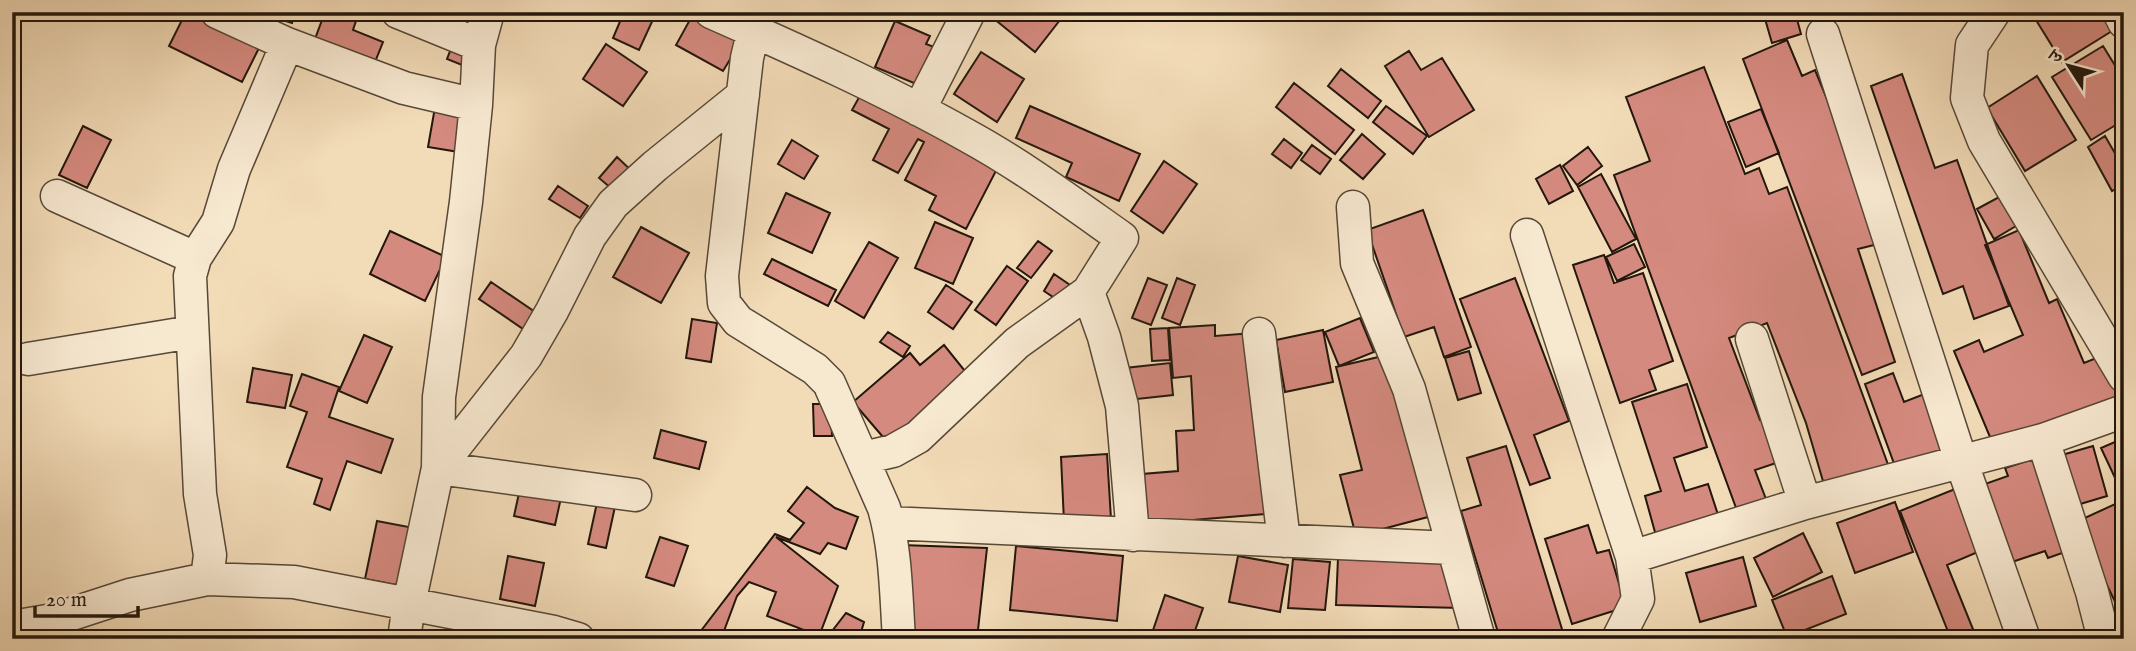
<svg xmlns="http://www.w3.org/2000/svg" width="2136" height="651" font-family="'IM FELL English','Noto Serif Devanagari',serif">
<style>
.building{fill:#d58a7f;stroke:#23170c;stroke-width:2}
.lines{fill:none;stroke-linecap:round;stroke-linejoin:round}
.street-casing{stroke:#574837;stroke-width:35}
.street{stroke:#f7e8d0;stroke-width:32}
</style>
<rect width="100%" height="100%" fill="#f2dbb7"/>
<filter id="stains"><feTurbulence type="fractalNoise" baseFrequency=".00286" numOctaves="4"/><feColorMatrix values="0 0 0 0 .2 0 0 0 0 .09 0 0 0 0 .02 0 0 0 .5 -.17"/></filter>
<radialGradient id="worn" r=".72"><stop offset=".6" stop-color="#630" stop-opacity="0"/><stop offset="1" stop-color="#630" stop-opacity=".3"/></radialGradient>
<path class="building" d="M 186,12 L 203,12 L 262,42 L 242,82 L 169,46 Z
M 257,12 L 295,12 L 292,23 Z
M 325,12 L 359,12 L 353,30 L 383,42 L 375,62 L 315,39 Z
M 624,12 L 656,13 L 639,50 L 613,38 Z
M 997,12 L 1050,12 L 1060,20 L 1035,52 L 993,18 Z
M 1763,12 L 1795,12 L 1801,34 L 1772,43 Z
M 2031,12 L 2100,12 L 2112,31 L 2062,62 Z
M 692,16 L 740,43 L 723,71 L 676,45 Z
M 895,21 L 930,36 L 926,44 L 942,50 L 926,88 L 875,67 Z
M 1787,40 L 1802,76 L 1815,70 L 1886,242 L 1858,249 L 1895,362 L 1862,375 L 1743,59 Z
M 454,41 L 474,50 L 467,67 L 447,59 Z
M 606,44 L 647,72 L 623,106 L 583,79 Z
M 2103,46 L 2124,80 L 2124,120 L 2091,140 L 2052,77 Z
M 1409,51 L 1421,70 L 1442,58 L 1474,110 L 1429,137 L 1385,66 Z
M 981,52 L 1024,79 L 997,122 L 954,94 Z
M 1704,67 L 1745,174 L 1759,168 L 1769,194 L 1787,187 L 1890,470 L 1825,488 L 1806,423 L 1767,323 L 1729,338 L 1760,420 L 1763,419 L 1779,462 L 1755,470 L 1769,507 L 1739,516 L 1614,175 L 1650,161 L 1626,97 Z
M 1341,69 L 1381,101 L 1368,118 L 1328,86 Z
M 1902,74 L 1935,168 L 1957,160 L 2009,306 L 1974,319 L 1963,286 L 1943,294 L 1871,86 Z
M 2037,76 L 2076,140 L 2025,171 L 1987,108 Z
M 1294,83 L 1354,130 L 1335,154 L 1276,107 Z
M 862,92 L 1000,163 L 966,229 L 929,210 L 936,196 L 905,180 L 924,142 L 918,139 L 898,173 L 873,160 L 889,129 L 852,110 Z
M 1030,106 L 1140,154 L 1119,201 L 1066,177 L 1072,163 L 1016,138 Z
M 1386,106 L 1427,136 L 1413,154 L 1373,122 Z
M 435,107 L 465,111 L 459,152 L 428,147 Z
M 1761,109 L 1779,153 L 1746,167 L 1728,122 Z
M 83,126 L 111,140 L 87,188 L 59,175 Z
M 1362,134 L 1385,154 L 1363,179 L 1340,160 Z
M 2105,136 L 2124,169 L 2124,184 L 2112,191 L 2088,147 Z
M 1284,139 L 1302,153 L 1291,168 L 1272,154 Z
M 792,140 L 818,156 L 804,179 L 778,164 Z
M 1312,145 L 1331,159 L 1320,174 L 1301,160 Z
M 1588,147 L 1602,166 L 1577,185 L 1563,166 Z
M 617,157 L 635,174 L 618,194 L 599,178 Z
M 1164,161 L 1197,184 L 1163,233 L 1131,211 Z
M 1560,165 L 1573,191 L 1549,204 L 1536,179 Z
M 1601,174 L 1636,239 L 1612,252 L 1578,187 Z
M 558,186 L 588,206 L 580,218 L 549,199 Z
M 786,193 L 830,213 L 812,253 L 768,233 Z
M 1999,197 L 2016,226 L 1994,239 L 1977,209 Z
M 1423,210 L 1471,347 L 1444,357 L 1434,327 L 1404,337 L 1367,230 Z
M 935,222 L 973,238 L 953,284 L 915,268 Z
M 641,227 L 689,253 L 661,303 L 613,277 Z
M 2019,230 L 2049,303 L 2057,299 L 2084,363 L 2104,355 L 2123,401 L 1995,449 L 1954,351 L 1979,340 L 1984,352 L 2023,335 L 1985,245 Z
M 390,231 L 446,257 L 425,301 L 370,274 Z
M 1038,241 L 1052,251 L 1031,278 L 1017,268 Z
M 869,242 L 898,258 L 864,318 L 835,301 Z
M 1634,244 L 1645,267 L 1617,281 L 1606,257 Z
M 1604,255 L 1614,283 L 1643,273 L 1673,361 L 1649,370 L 1656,390 L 1620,403 L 1573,265 Z
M 772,259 L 836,290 L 828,306 L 764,274 Z
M 1007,266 L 1028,281 L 996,325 L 975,310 Z
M 1054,274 L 1073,287 L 1062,303 L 1044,291 Z
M 1148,278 L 1167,285 L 1151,325 L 1132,318 Z
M 1177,278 L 1195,285 L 1180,325 L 1162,318 Z
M 1515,278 L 1569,421 L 1534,435 L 1550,478 L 1530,485 L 1460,299 Z
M 491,282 L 541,316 L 529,333 L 479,299 Z
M 946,285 L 972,302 L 953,329 L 928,312 Z
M 1360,318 L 1374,352 L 1339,366 L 1325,332 Z
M 692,319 L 717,323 L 711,362 L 686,358 Z
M 1215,325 L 1215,336 L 1253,333 L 1265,514 L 1145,524 L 1142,474 L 1178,471 L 1176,431 L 1194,430 L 1191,376 L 1173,378 L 1169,328 Z
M 1168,328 L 1170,360 L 1152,361 L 1150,329 Z
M 1323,330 L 1333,382 L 1285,392 L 1276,340 Z
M 888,332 L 910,346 L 903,357 L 880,342 Z
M 364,335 L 392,347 L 367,403 L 339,391 Z
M 944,345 L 969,376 L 889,444 L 853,402 L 910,353 L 920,365 Z
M 1469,351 L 1481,393 L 1458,400 L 1445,358 Z
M 1387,355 L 1428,517 L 1356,536 L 1340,475 L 1362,470 L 1336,367 Z
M 1170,363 L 1173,395 L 1128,400 L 1125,368 Z
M 253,368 L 292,375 L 285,408 L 247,402 Z
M 1893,373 L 1904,402 L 1932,391 L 1953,449 L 1896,469 L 1865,384 Z
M 302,374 L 339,387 L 329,417 L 393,439 L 381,473 L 347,461 L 330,510 L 314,504 L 322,479 L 287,467 L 307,412 L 290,406 Z
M 1687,384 L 1707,447 L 1674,458 L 1685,491 L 1708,484 L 1721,524 L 1658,543 L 1645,496 L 1661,491 L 1632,402 Z
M 813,404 L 831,404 L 832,436 L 814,436 Z
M 661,430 L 706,442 L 699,469 L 654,458 Z
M 2124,438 L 2124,497 L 2101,448 Z
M 1506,446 L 1565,639 L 1500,639 L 1461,511 L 1481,505 L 1467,458 Z
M 2093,446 L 2107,496 L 2077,505 L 2062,455 Z
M 1107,454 L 1111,519 L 1064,522 L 1061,457 Z
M 2036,458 L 2068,551 L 2048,558 L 2045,551 L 2009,563 L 1982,485 L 2008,476 L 2005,468 Z
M 521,484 L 562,493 L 555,525 L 514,516 Z
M 807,487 L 835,508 L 858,517 L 846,549 L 828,543 L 820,554 L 776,537 L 838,586 L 818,639 L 810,639 L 812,633 L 767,616 L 776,592 L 749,582 L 737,596 L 721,639 L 706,639 L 697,636 L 775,534 L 790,540 L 804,523 L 788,511 Z
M 1960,487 L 1985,549 L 1947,565 L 1977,639 L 1951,639 L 1900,511 Z
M 598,498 L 616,502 L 606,548 L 588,544 Z
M 2124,500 L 2124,620 L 2076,522 Z
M 1895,502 L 1913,552 L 1855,573 L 1837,523 Z
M 377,521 L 419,529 L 407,587 L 365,579 Z
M 1588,525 L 1597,553 L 1609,550 L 1626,607 L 1572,624 L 1545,539 Z
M 1803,533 L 1822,572 L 1773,597 L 1754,558 Z
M 660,537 L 688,546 L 674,586 L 646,577 Z
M 901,545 L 987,548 L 977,639 L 911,639 Z
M 1016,546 L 1123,556 L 1117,621 L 1010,610 Z
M 508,556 L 544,563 L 535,606 L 500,599 Z
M 1238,556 L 1288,565 L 1280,612 L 1229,602 Z
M 1743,557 L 1756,606 L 1700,622 L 1686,573 Z
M 1338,558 L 1450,563 L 1461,608 L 1336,605 Z
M 1293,559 L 1330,562 L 1325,610 L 1288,608 Z
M 1832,576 L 1846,614 L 1787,637 L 1772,600 Z
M 1165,595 L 1203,608 L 1192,639 L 1150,639 Z
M 846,613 L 864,622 L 859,639 L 826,639 Z"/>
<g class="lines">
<g class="street-casing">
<path id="street" d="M 217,12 L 287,44 L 404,88 L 476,105
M 398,12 L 479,45
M 488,12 L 479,45 L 476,105 L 466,202 L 439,397 L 438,468 L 635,495
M 711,12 C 797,50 884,89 966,135 C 1021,165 1071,202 1122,238 L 1088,292 L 1017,343 L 918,437 L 893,451 L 863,458
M 758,12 L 747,58 L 722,276 L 724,303 L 738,321 L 815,369 L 829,383 L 884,508 C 896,550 896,595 899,639
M 1994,12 L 1972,45 L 1967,98 L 1984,141 L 2124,376
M 2119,12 L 2124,22
M 1823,34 L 1961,461 L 2024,639
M 919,110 L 969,12
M 1353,207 L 1357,263 L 1409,389 L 1479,639
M 1527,235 L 1632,557 L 1638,599 L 1618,639
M 195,258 L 218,222 L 234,169 L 287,44
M 1088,292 L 1104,337 L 1122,406 L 1133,535
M 1259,334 L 1284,541
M 1752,339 L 1805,503
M 28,359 L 192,332
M 2043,440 L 2092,592 L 2104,639
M 888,523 L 1453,548
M 1632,557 L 1805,503 L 2043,440 L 2124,411
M 207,579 L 294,582 L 554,632 L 578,639
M 12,627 L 53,620 L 130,595 L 207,579 L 210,555 L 200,494 L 190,276 L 195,258 L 57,196
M 404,639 L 409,604 L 438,468 L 526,356 L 552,311 L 590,236 L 613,204 L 655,166 L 743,95"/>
</g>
<use href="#street" class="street"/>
</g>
<rect width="2136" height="651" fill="none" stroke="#f2dbb7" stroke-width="42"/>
<rect x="14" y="14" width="2108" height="623" fill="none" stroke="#23170c" stroke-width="3.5"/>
<rect x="21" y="21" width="2094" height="609" fill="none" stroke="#23170c" stroke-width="2"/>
<g transform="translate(2069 66) rotate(306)" stroke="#f7e8d0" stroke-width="5" paint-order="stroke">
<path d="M0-5L12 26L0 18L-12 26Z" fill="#23170c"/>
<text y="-10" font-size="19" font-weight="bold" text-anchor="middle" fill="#23170c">उ</text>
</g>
<path d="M35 606v10h103v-10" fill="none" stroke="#23170c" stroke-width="3.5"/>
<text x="46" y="606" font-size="21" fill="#23170c" stroke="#f7e8d0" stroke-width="5" paint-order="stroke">20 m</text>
<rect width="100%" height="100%" filter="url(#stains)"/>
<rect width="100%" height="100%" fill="url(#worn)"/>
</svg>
